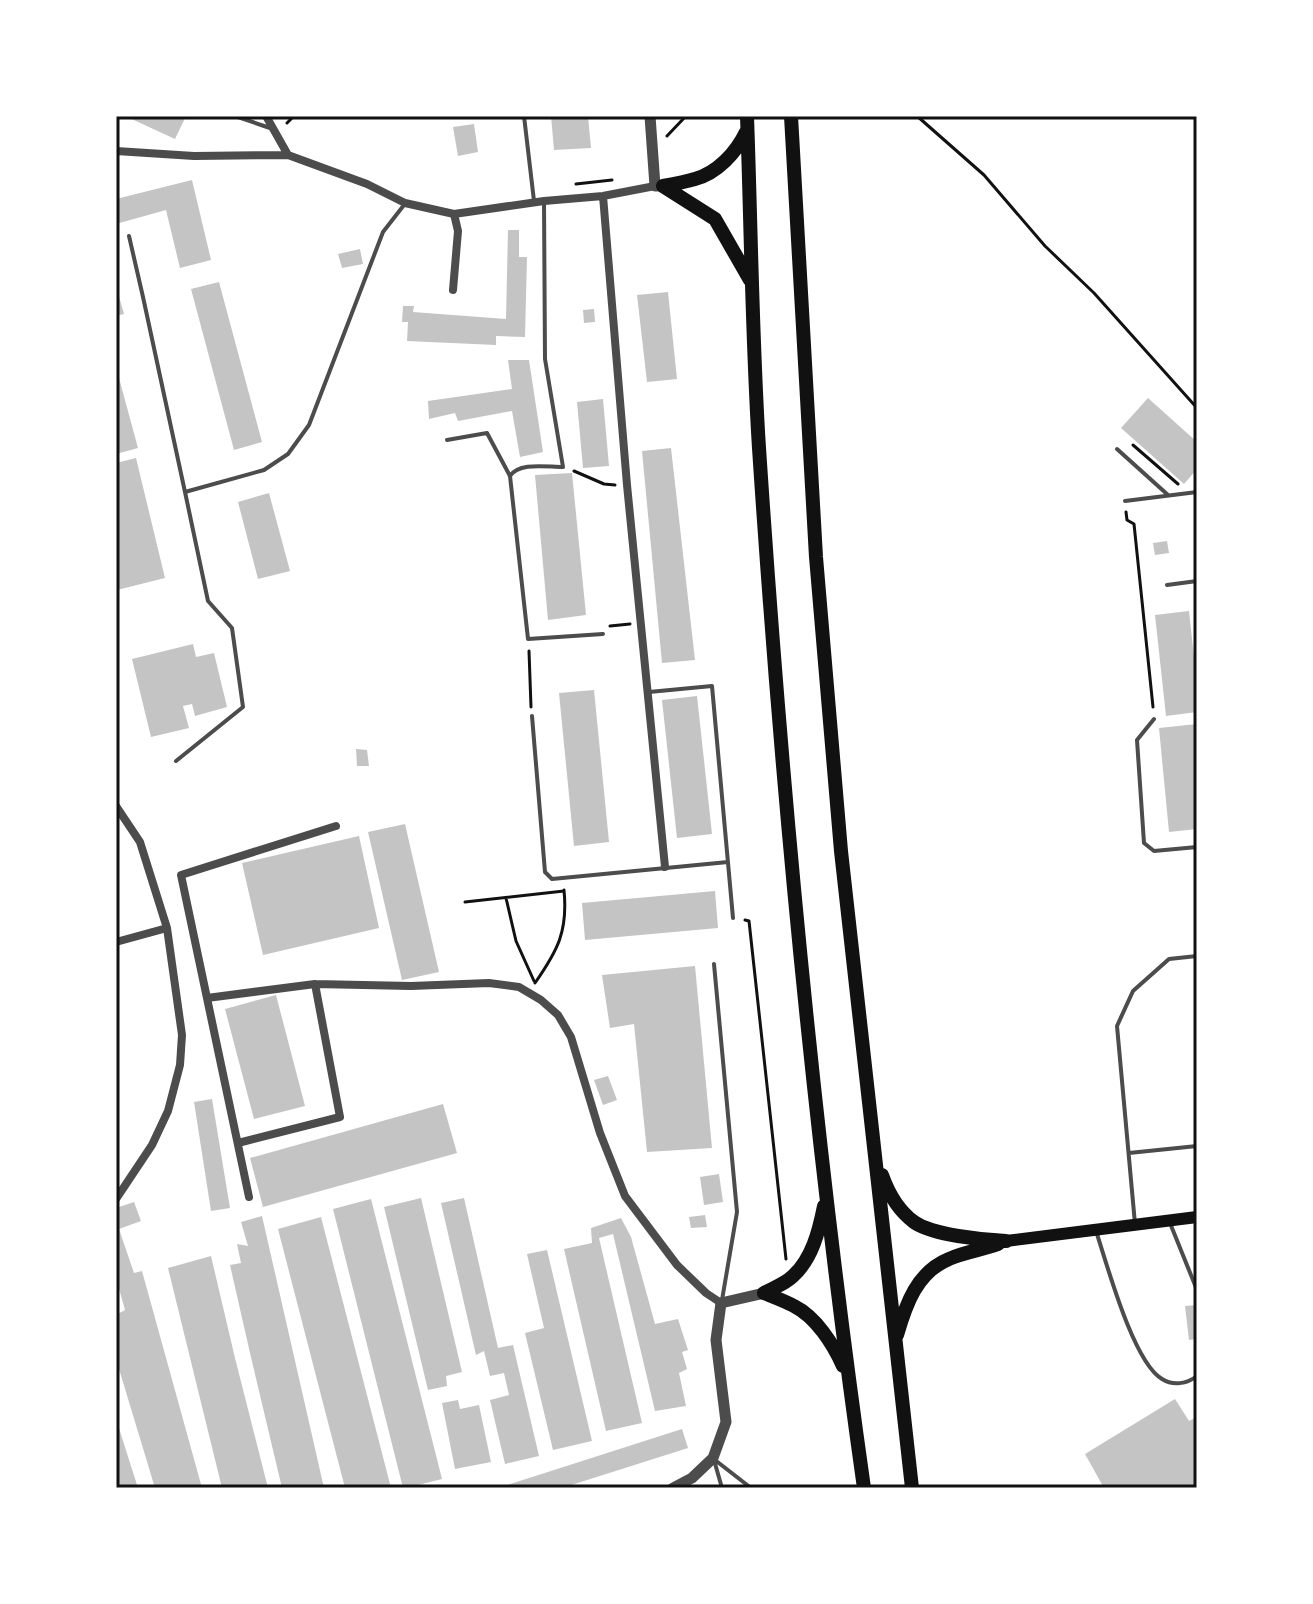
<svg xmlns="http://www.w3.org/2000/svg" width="1313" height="1604" viewBox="0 0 1313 1604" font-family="Commissioner,sans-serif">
	<rect width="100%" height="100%" fill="#fff"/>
	<path fill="#c4c4c4" d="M125 116H186L175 139Z
		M551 116H588L591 148 554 150Z
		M474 124 478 152 458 156 453 127Z
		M192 180 211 260 180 268 166 210 116 224V199Z
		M508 230H519V257H527L525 337 496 336V345L407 341 408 322H402L403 306H414L413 312 506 319Z
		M360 249 363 264 342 268 338 254Z
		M219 282 262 442 234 450 191 289Z
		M116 286 124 314 116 316Z
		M668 292 677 379 647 382 637 295Z
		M594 309 595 322 584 323 583 310Z
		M508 360H529L543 452 520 457 512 411 458 421 455 413 429 419 428 401 512 389Z
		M116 367 138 448 116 454Z
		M1148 398 1197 442V469L1184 484 1121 428Z
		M603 399 609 466 583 468 577 402Z
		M671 448 695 660 662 663 642 451Z
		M136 458 165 578 117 590 116 463Z
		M572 473 586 615 548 620 535 475Z
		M269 493 290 571 258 579 238 502Z
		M1167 541 1169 553 1155 555 1153 543Z
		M1189 611 1197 685V712L1166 716 1155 615Z
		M193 644 196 657 214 653 227 707 195 716 192 704 183 706 189 728 151 737 132 659Z
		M594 690 609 842 574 846 559 693Z
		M697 696 712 834 677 838 662 700Z
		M1197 724V829L1169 832 1159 728Z
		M356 749 367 750 369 766H357Z
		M405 824 439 972 402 980 368 832Z
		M359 836 379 928 263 955 242 863Z
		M715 891 718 928 585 940 582 903Z
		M695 966 712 1148 647 1152 634 1024 610 1028 602 975Z
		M276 995 305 1106 254 1119 225 1009Z
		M608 1076 617 1100 603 1105 594 1080Z
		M212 1099 230 1208 211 1211 194 1102Z
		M443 1104 457 1153 263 1207 250 1158Z
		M719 1174 723 1202 704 1205 700 1177Z
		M421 1198 462 1372 446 1376 447 1386 428 1390 384 1207Z
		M464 1198 498 1348 513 1345 539 1456 505 1464 490 1400 509 1395 504 1373 490 1376 484 1351 476 1355 441 1203Z
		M371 1199 442 1479 406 1488H403L333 1209Z
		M134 1202 141 1221 119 1229 134 1273 142 1271 202 1488H155L116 1359V1315L125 1310 116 1278V1208Z
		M705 1215 707 1227 691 1228 689 1217Z
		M262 1216 324 1488H282L250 1353 230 1265 241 1263 237 1244 248 1246 241 1222Z
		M321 1217 391 1488H345L278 1229Z
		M621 1218 631 1237 655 1324 678 1319 688 1350 682 1352 687 1369 679 1373 686 1406 655 1411 613 1234 599 1238 642 1423 606 1431 564 1249 592 1243 591 1228Z
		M547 1250 592 1441 553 1450 525 1333 544 1328 527 1254Z
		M211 1256 235 1358 268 1488H222L168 1268Z
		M1197 1305V1339L1189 1340 1185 1306Z
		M1175 1399 1189 1421 1197 1417V1488H1104L1085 1454Z
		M458 1400 460 1409 479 1405 491 1462 455 1469 442 1403Z
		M116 1422H117L138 1488H116Z
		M682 1429 688 1448 562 1488H498Z"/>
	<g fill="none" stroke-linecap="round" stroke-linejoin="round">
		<path stroke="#111" stroke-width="3" d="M917 116 984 175 1045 246 1094 293 1197 408
			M287 123 294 116
			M667 136 686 116
			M576 184 612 180
			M1133 445 1178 484
			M574 471 604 484 615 485
			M1126 512 1127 520 1134 524 1153 707
			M610 626 630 624
			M529 651 531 707
			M506 898 516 941 534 981
			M465 902 564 891
			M745 920 749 921 786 1259
			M535 983C558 950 568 931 564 890"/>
		<path stroke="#4c4c4c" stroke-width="4" d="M235 116 270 128
			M524 116 534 201
			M544 201 545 359 563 467C546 467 519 462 510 476L528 639 603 634
			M129 236 143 297 185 492
			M447 440 487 433 510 476
			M1117 449 1168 495
			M1125 501 1197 492
			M1167 585 1197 581
			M649 692 712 686 733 918
			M532 716 545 872 552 879 728 862
			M1154 719 1137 740 1144 843 1154 851 1197 847
			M176 761 243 707 232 628 208 601 185 492 264 470 288 454 309 425 383 232 404 205
			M714 964 737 1212 722 1300
			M1129 1153 1197 1146
			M1170 1223 1197 1290
			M1135 1224 1117 1026 1133 991 1169 959 1197 956
			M1096 1231C1107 1264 1133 1362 1162 1379 1173 1386 1187 1384 1197 1376
			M714 1460 722 1488
			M715 1460 751 1488"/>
		<path stroke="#4c4c4c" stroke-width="8" d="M266 116 288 155
			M116 151 194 156 288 155 367 184 405 203 454 214 544 201 603 196 655 186
			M603 196 627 485 665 867
			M453 290 458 231 454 214
			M116 806 140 842 167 928 182 1035 180 1065 168 1111 152 1145 116 1199
			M116 942 167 928
			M315 984 411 986 489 983 519 987 541 1000 558 1015 571 1037 600 1133 625 1196 677 1265 706 1293 721 1303
			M207 998 315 984 340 1117 238 1143
			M249 1197 181 875 336 826"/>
		<path stroke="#4c4c4c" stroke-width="11" d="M650 116 655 186H663
			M673 1488 692 1478 713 1458 726 1422 716 1340 721 1303 764 1293"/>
		<path stroke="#111" stroke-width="12" d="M1006 1241 1197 1217"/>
		<path stroke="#111" stroke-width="14" d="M747 116C751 227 752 338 759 448 782 796 815 1143 864 1488
			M791 116 816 557 841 851 912 1488
			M663 186 715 219 750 280
			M663 186C674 184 685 182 695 179 717 173 736 153 746 132
			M882 1175C888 1192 899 1211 914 1222 932 1235 983 1240 1006 1241
			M764 1293C774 1297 785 1301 794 1306 816 1317 833 1344 843 1366
			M764 1293C773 1288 785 1284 793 1276 812 1259 819 1231 824 1206
			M897 1335C906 1304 917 1272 949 1259 964 1252 982 1250 998 1244"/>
	</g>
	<rect width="1313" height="1604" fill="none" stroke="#ffffff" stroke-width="236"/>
	<rect x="118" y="118" width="1077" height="1368" fill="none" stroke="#111" stroke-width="3"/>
</svg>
